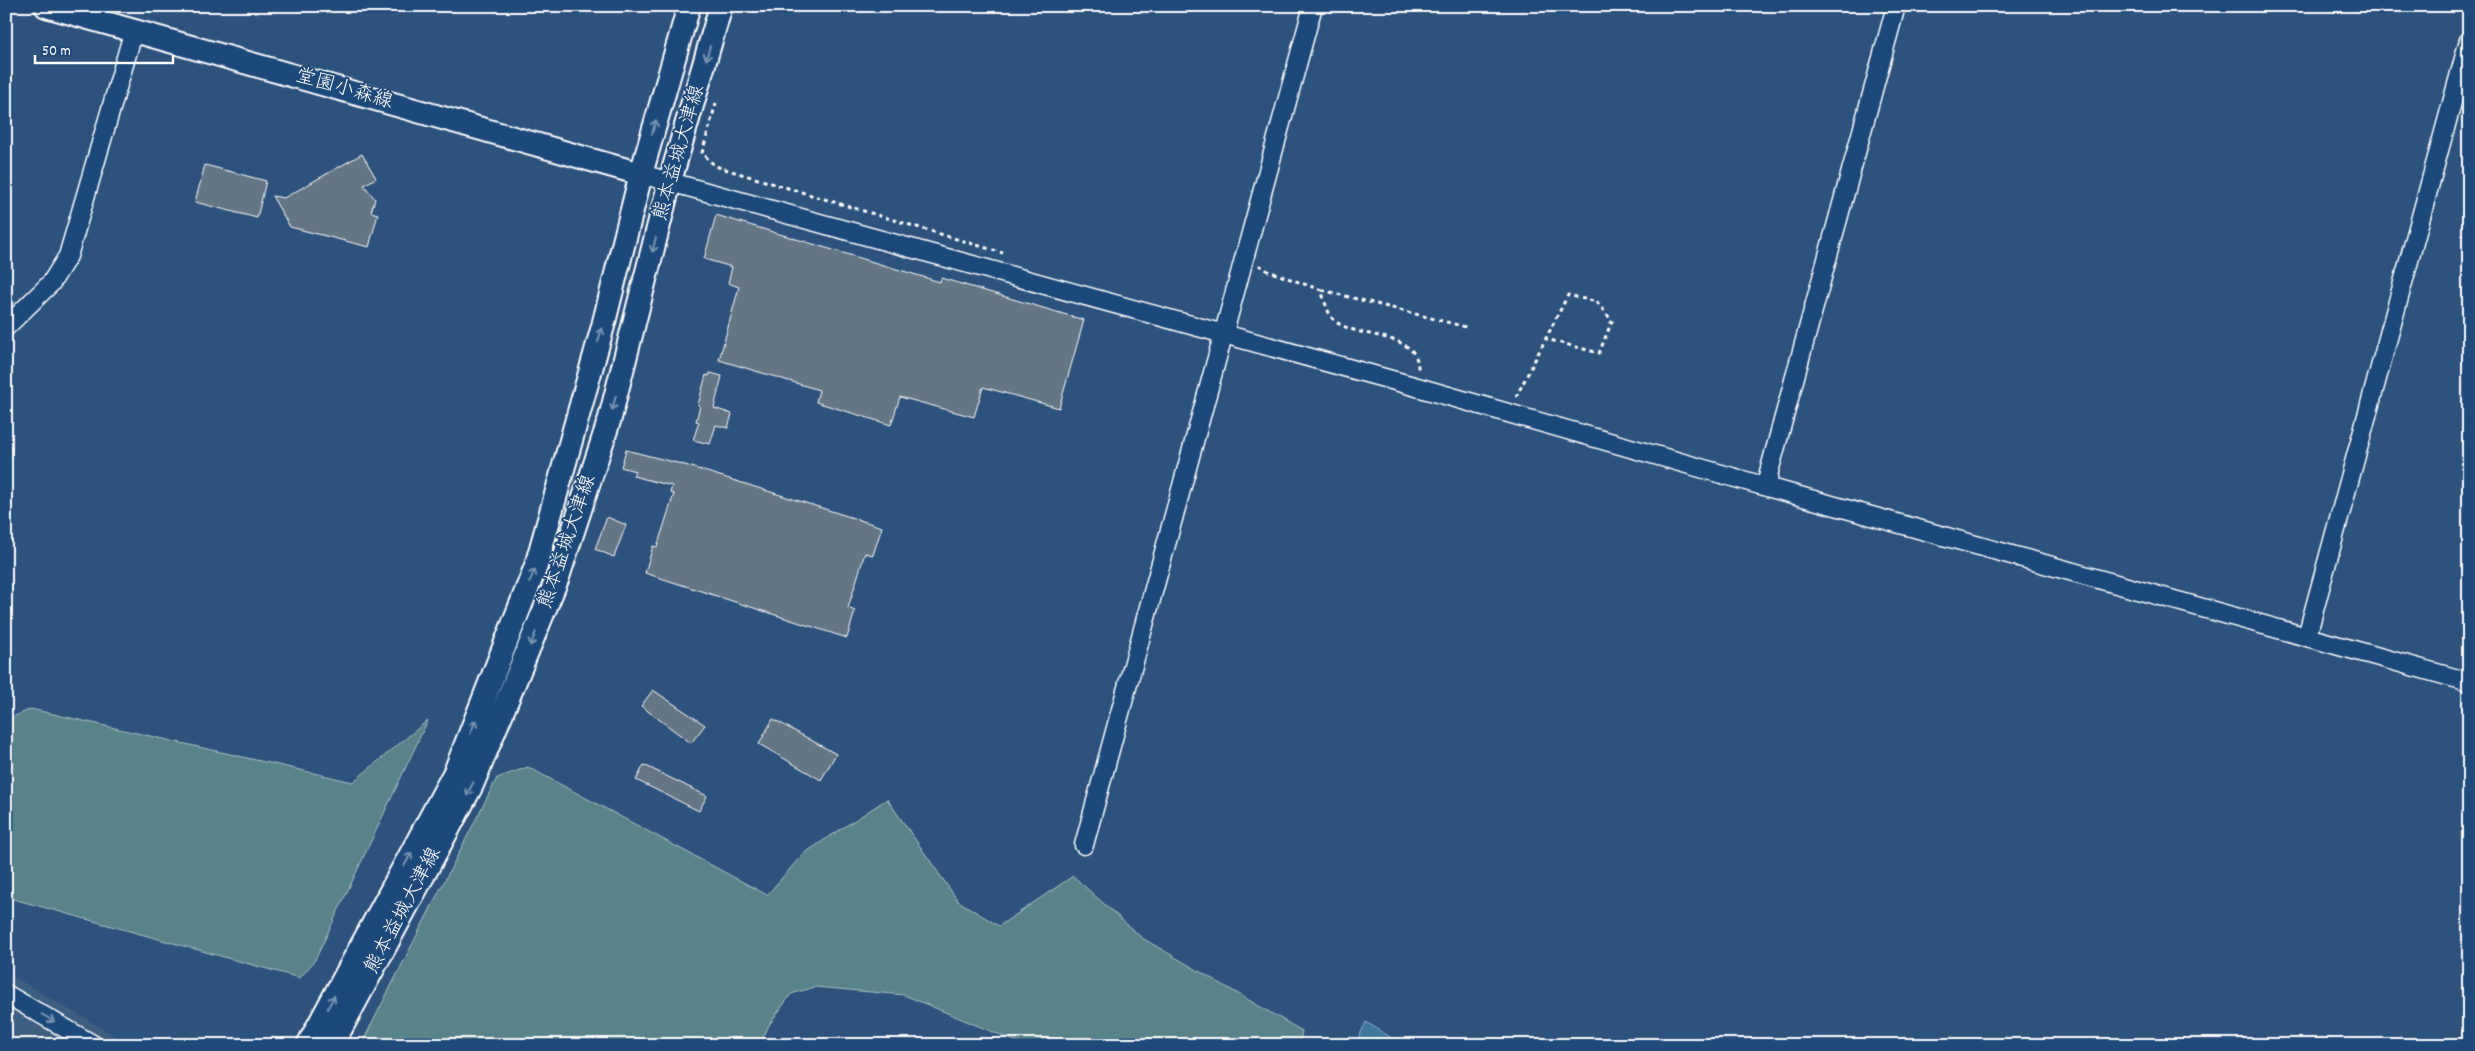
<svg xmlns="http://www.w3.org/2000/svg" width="2475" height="1051" viewBox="0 0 2475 1051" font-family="Dekko,'Klee One',sans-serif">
	<rect width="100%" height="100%" fill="#2d537c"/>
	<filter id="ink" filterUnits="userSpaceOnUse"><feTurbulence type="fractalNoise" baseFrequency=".02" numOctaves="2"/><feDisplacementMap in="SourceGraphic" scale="10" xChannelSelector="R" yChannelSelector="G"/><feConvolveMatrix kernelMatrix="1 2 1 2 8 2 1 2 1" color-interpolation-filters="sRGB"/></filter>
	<g filter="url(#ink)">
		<path fill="#3e5e7f" d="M6 975 14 977 118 1038 139 1045H6Z"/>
		<path fill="#58838a" stroke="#acc1c4" d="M31 709 353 782 428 720 315 960 300 978 6 897V720Z
			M528 767 767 895 803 854 887 799 958 901 999 926 1073 876 1142 938 1302 1031 1299 1045H1024L904 995 815 987 791 994 769 1025 760 1045H361L497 778Z"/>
		<path fill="#40779c" stroke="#8cadc4" d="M1366 1022 1403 1045H1355Z"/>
		<path fill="#647685" stroke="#fff" d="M362 154 376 178 364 185 375 199 371 212 378 214 369 247 290 227 272 196 284 198Z
			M205 165 266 181 257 218 195 202Z
			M716 215 940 282 941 278 1084 320 1059 408 983 387 974 417 900 397 891 425 816 402 819 390 719 360 739 287 728 283 732 267 704 259Z
			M710 373 722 376 714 408 732 414 728 428 716 425 710 444 693 440 699 422 696 421 700 406 698 405 706 375 709 376Z
			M626 450 685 465 882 527 873 555 865 553 848 608 855 611 847 638 645 573 653 546 657 547 674 494 670 493 672 486 633 476 635 471 621 467Z
			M607 517 626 525 614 557 595 549Z
			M653 690 705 725 691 743 641 706Z
			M773 719 836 754 821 780 759 744Z
			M644 765 707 796 699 811 636 780Z"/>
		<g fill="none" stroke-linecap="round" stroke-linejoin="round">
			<g stroke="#fff" stroke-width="21">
				<path id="minor" d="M641 174 1417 387 1767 487 2469 682
					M6 327 51 283 68 256 134 30
					M1767 487 1769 472 1896 6
					M2307 636 2469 40
					M1084 845 1313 6
					M6 994 94 1045"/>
			</g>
			<g stroke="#fff" stroke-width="26">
				<path id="major" d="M46 6 641 174
					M308 1045 455 772 536 566 603 326 641 174 689 6
					M332 1045 472 785 558 577 610 418 670 181 721 6"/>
			</g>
			<path stroke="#fff" stroke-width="3" stroke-dasharray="4 4" stroke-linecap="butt" d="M716 103 702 153 715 166 1003 253
				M1259 265 1268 271 1321 290C1324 298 1327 312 1333 319 1354 341 1419 329 1418 369
				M1322 290 1466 327
				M1516 397 1568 295 1597 302 1612 321 1599 353 1546 339"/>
			<use href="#minor" stroke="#1f4a7a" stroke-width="18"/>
			<use href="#major" stroke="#1f4a7a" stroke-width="22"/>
		</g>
		<defs><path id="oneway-shaft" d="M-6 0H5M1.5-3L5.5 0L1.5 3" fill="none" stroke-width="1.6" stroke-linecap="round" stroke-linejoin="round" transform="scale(1.25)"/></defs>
		<g stroke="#7992af">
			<use href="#oneway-shaft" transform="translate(708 53) rotate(105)"/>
			<use href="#oneway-shaft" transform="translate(654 127) rotate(-74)"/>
			<use href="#oneway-shaft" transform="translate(654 245) rotate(104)"/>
			<use href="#oneway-shaft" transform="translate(600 335) rotate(-74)"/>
			<use href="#oneway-shaft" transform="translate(614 403) rotate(104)"/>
			<use href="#oneway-shaft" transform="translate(532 576) rotate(-68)"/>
			<use href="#oneway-shaft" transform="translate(533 639) rotate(112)"/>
			<use href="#oneway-shaft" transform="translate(473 727) rotate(-68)"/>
			<use href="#oneway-shaft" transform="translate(470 789) rotate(117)"/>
			<use href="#oneway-shaft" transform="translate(408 859) rotate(-62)"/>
			<use href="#oneway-shaft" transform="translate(331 1002) rotate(-62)"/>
			<use href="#oneway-shaft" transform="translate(48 1018) rotate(31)"/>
		</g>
	</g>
	<g text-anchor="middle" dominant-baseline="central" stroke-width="4" stroke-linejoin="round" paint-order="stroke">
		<g font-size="20" fill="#fff" stroke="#1f4a7a">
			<text transform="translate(344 90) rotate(16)">堂園小森線</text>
			<text transform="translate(680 153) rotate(-74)">熊本益城大津線</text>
			<text transform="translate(568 542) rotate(-71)">熊本益城大津線</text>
			<text transform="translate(404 911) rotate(-62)">熊本益城大津線</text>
		</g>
	</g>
	<rect width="2475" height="1051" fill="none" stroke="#1f4a7a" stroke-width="25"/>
	<rect x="12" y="12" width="2450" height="1026" fill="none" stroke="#fff" stroke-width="2" filter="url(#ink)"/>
	<path d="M35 55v8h138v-8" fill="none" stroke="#ffffff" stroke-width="2.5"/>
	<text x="42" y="55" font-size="15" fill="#ffffff" stroke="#1f4a7a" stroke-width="4" paint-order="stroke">50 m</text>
</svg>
